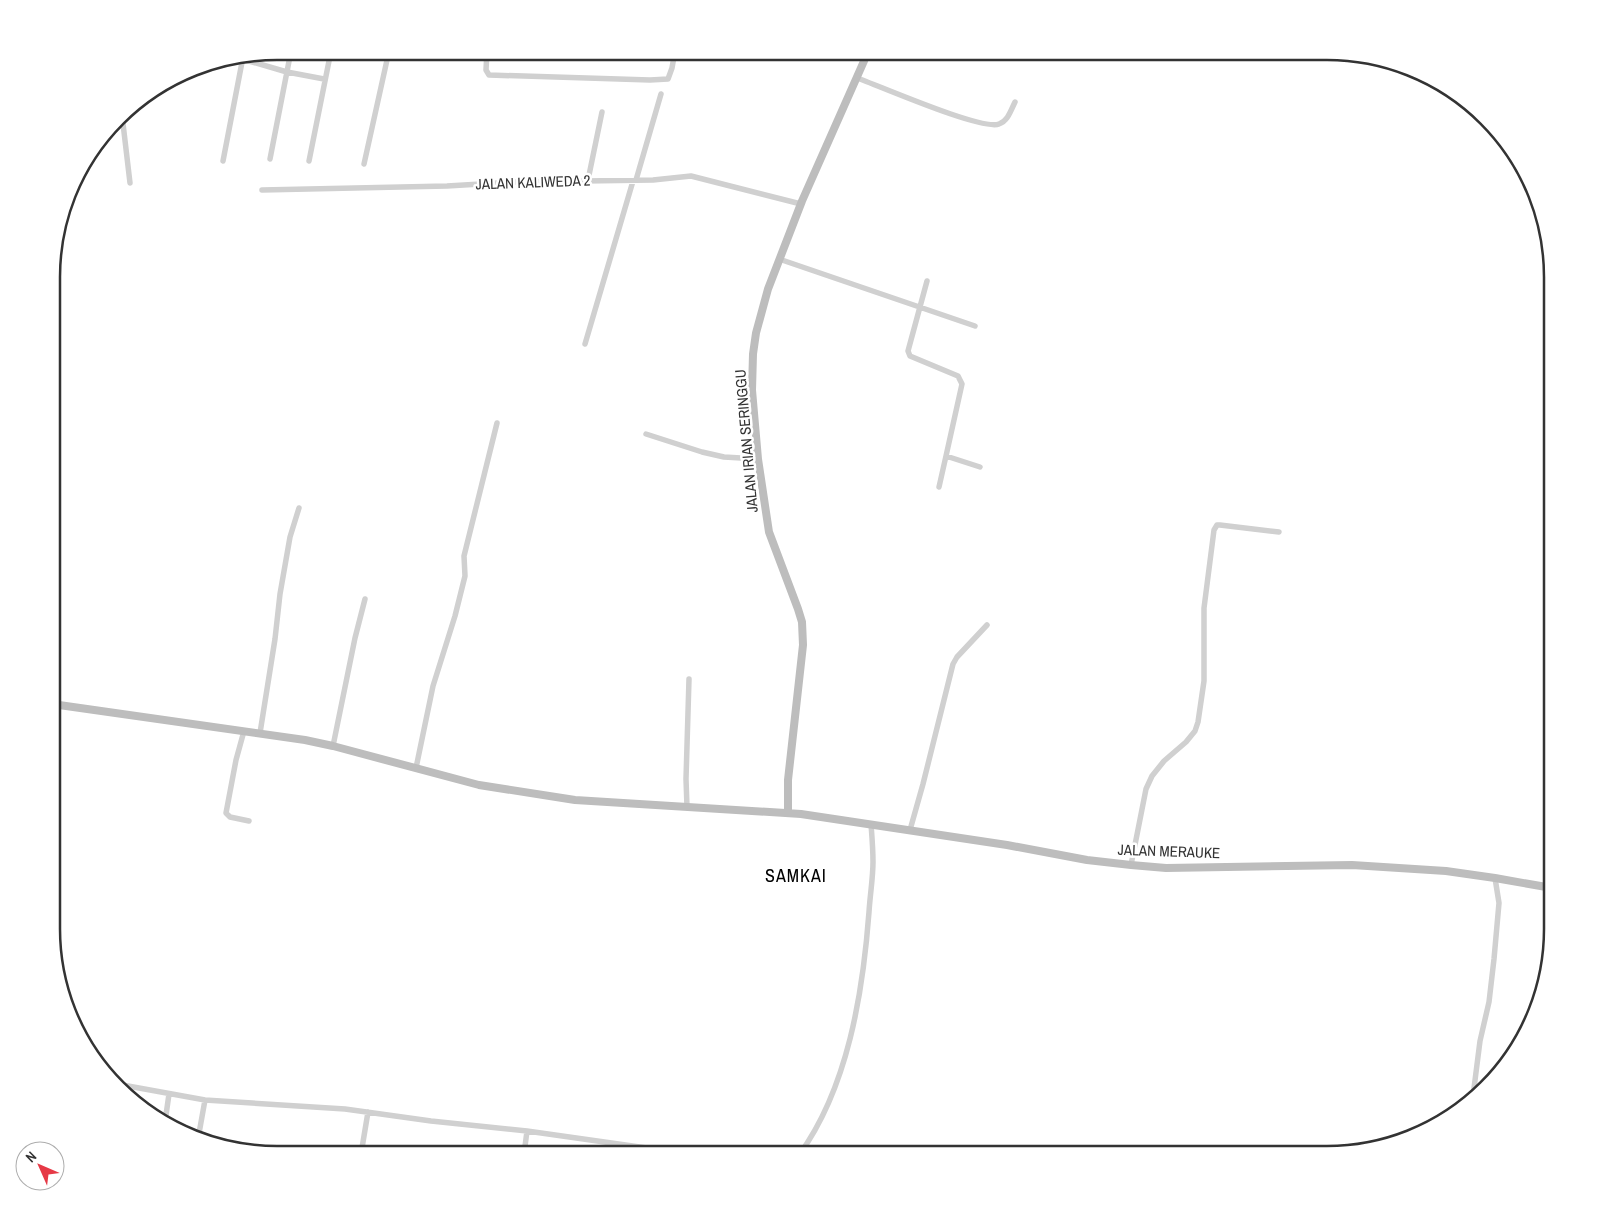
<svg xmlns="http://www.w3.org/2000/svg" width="1604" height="1206" viewBox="0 0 1604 1206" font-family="'Archivo Narrow',sans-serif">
	<rect width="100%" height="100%" fill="#fff"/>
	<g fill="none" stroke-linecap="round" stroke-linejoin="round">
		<path stroke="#d0d0d0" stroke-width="5.5" d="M487 51 486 70 489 75 650 80 668 79 672 68 675 51
			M242 59 287 72 324 79
			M857 78C880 86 982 131 999 124 1008 121 1011 110 1015 102
			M122 115 130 183
			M270 159 291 51
			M223 161 243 57
			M309 161 331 51
			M364 164 389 51
			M588 180 602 112
			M636 180 661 94
			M262 190 447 186 515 182 653 180 691 176 801 204
			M779 259 975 326
			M927 281 908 351 910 356 958 376 962 384 946 456 980 467
			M585 344 633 181
			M646 434 702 452 724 457 758 459
			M939 487 946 456
			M244 731 236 760 226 813 230 817 249 821
			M260 733 275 639 280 594 290 537 299 508
			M333 746 355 638 365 599
			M416 768 433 686 455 616 465 576 464 556 497 423
			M687 807 686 779 689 679
			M910 830 923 784 953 664 957 657 987 625
			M1131 865 1146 789 1152 776 1164 761 1186 742 1195 731 1198 722 1204 681V608L1214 530 1217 525H1220L1279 532
			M117 1084 205 1100 345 1109 431 1121 527 1131 689 1154
			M1473 1096 1480 1041 1489 1002 1494 959 1499 903 1495 878
			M165 1122 169 1094
			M198 1139 205 1100
			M361 1154 368 1112
			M524 1154 527 1131
			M799 1155C848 1088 863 992 869 912 870 895 873 878 873 862 873 849 872 837 871 824"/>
		<path stroke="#bdbdbd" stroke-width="8" d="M52 704 305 740 333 746 479 785 575 800 801 814 1007 845 1087 860 1131 865 1166 868 1352 865 1446 871 1495 878 1552 888
			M788 813V780L803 645 802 622 798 609 769 532 758 459 752 390 753 354 756 333 768 289 802 201 868 52"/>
	</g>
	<g text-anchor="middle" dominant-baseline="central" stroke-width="5" stroke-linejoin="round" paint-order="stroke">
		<g font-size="15" fill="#333" stroke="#fff">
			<text transform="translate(533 182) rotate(-2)">JALAN KALIWEDA 2</text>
			<text transform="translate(746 441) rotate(-95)">JALAN IRIAN SERINGGU</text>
			<text transform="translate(1169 851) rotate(2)">JALAN MERAUKE</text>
		</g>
		<g font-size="18" letter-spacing="1" fill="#000" stroke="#fff">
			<text x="796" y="875">SAMKAI</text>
		</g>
	</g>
	<path d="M0 0H1604V1206H0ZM277 60H1327A217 217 0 0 1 1544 277V929A217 217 0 0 1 1327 1146H277A217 217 0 0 1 60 929V277A217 217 0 0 1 277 60Z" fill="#fff" fill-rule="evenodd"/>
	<path fill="none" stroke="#333" stroke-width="2.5" d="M277 60H1327A217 217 0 0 1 1544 277V929A217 217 0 0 1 1327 1146H277A217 217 0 0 1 60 929V277A217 217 0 0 1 277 60Z"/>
	<g transform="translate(40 1166) rotate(315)"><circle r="24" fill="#ffffff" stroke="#adadad"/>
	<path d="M0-4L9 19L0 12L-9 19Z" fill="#e63946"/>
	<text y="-8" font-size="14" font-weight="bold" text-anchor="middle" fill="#333333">N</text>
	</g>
</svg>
